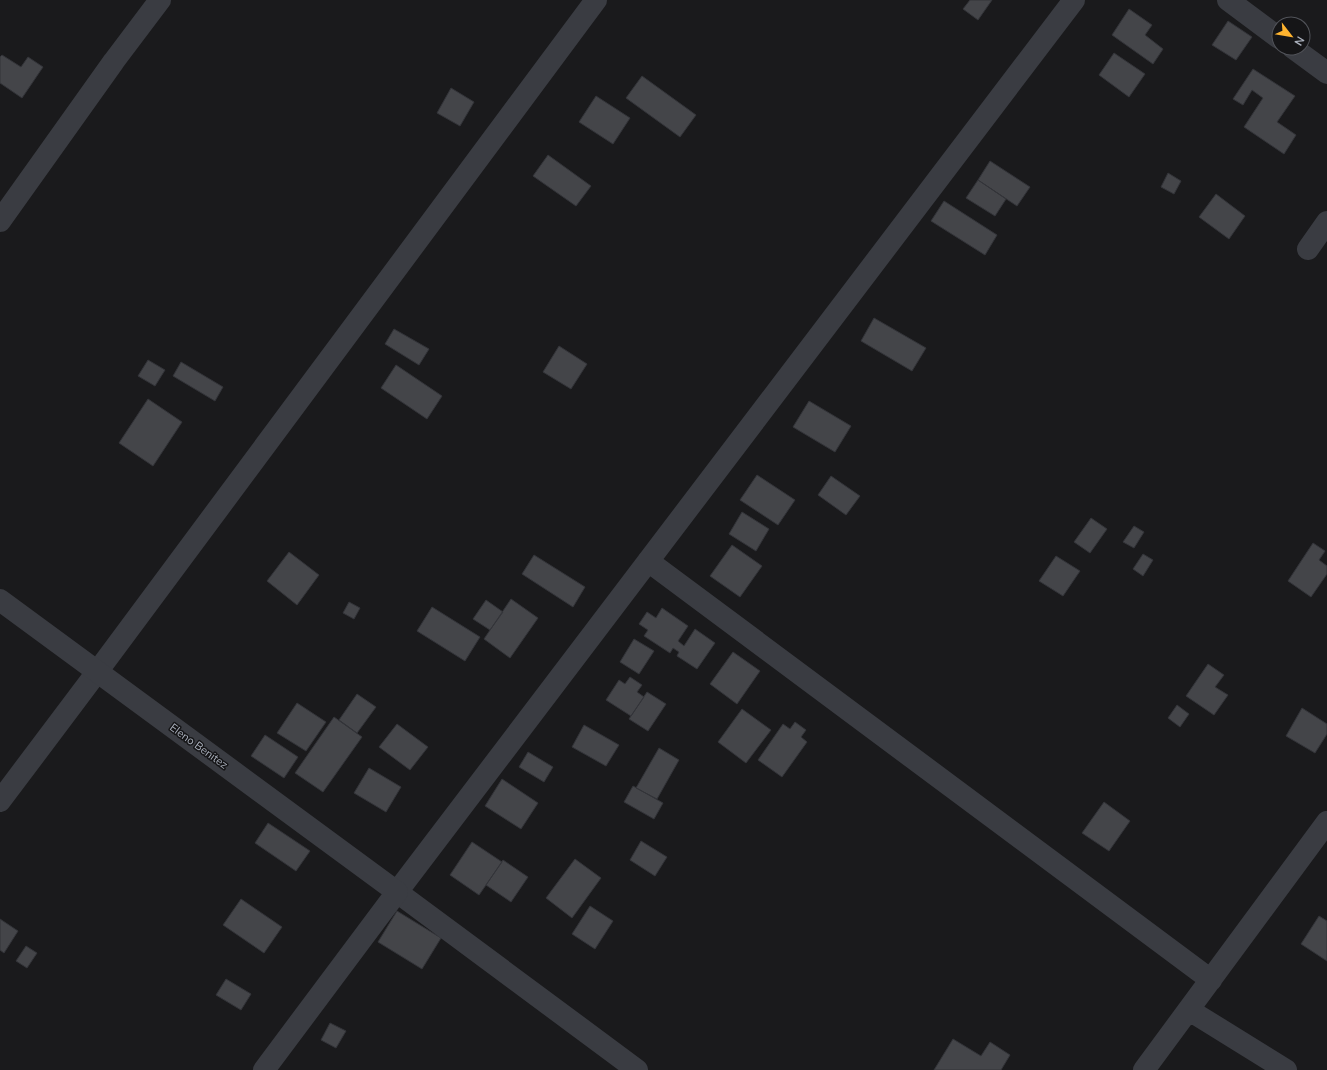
<svg xmlns="http://www.w3.org/2000/svg" width="1327" height="1070" viewBox="0 0 1327 1070" font-family="Mulish,sans-serif">
	<rect width="100%" height="100%" fill="#1a1a1c"/>
	<path fill="#444549" stroke="#333439" d="M970 0H992L978 20 963 9Z
		M1129 9 1152 25 1145 35 1163 49 1153 64 1112 35Z
		M1228 21 1252 37 1236 60 1212 45Z
		M1114 53 1145 74 1129 97 1099 75Z
		M2 55 21 67 28 57 43 67 22 98 0 83V57Z
		M1253 69 1295 96 1277 122 1296 135 1284 154 1244 127 1263 98 1252 90 1243 105 1233 99Z
		M642 76 696 115 680 137 626 98Z
		M451 88 474 102 460 126 437 113Z
		M596 96 630 118 613 144 579 122Z
		M548 155 591 186 576 206 533 176Z
		M990 161 1030 187 1017 206 978 180Z
		M1168 173 1181 181 1174 194 1161 187Z
		M978 180 1006 199 995 216 966 198Z
		M1216 194 1245 216 1229 239 1199 217Z
		M944 201 997 235 985 255 931 221Z
		M874 318 926 348 912 371 861 341Z
		M394 329 429 349 419 365 385 344Z
		M559 346 587 364 571 389 543 372Z
		M148 360 165 370 155 386 138 376Z
		M181 362 223 387 215 401 173 376Z
		M396 365 442 396 427 419 381 388Z
		M148 399 182 422 153 466 119 443Z
		M809 401 851 426 835 452 793 427Z
		M757 475 795 500 778 525 740 500Z
		M831 476 860 496 846 515 818 495Z
		M742 512 769 529 756 551 729 534Z
		M1091 518 1107 529 1090 553 1074 542Z
		M1134 526 1144 532 1134 548 1123 542Z
		M1313 543 1325 551 1319 560 1327 566V574L1311 597 1288 581Z
		M732 545 762 566 740 597 710 576Z
		M289 552 319 575 297 605 267 581Z
		M1143 554 1153 560 1143 576 1133 569Z
		M534 555 585 587 573 607 522 574Z
		M1056 556 1080 571 1063 596 1039 581Z
		M511 599 538 618 510 658 484 639Z
		M486 600 503 612 490 630 473 619Z
		M349 602 360 608 354 619 343 613Z
		M432 607 480 637 465 661 417 631Z
		M662 608 688 626 678 641 684 646 695 629 715 643 697 669 677 656 679 652 673 648 670 653 644 636 648 630 639 624 647 612 656 618Z
		M634 639 654 651 639 674 620 662Z
		M733 652 760 671 737 704 710 684Z
		M1208 664 1224 675 1215 687 1228 695 1214 715 1186 696Z
		M630 677 642 685 637 692 644 697 631 716 606 700 619 680 625 684Z
		M647 692 666 704 648 731 629 719Z
		M357 694 376 707 357 733 339 720Z
		M297 703 326 722 306 751 277 733Z
		M1177 705 1189 714 1180 727 1168 718Z
		M1302 708 1327 724V734L1315 753 1286 736Z
		M742 709 771 730 746 763 718 742Z
		M334 717 362 737 323 792 295 773Z
		M795 722 806 730 801 737 807 742 782 777 758 760 783 724 790 729Z
		M397 724 428 747 410 770 379 747Z
		M584 725 619 745 606 766 572 747Z
		M265 735 298 757 284 778 251 756Z
		M659 748 679 760 657 799 636 788Z
		M528 752 553 767 544 782 519 767Z
		M369 768 401 787 386 812 354 793Z
		M502 779 538 803 521 829 485 806Z
		M633 786 663 803 654 819 624 802Z
		M1104 802 1130 821 1109 851 1082 833Z
		M268 823 310 851 296 871 255 843Z
		M641 841 667 857 655 876 630 860Z
		M472 842 502 862 479 895 450 875Z
		M575 859 601 878 572 918 546 898Z
		M503 860 528 877 511 902 486 885Z
		M241 899 282 927 264 953 223 925Z
		M590 906 613 921 595 949 572 934Z
		M397 911 441 938 422 969 378 942Z
		M1319 916 1327 921V961L1301 944Z
		M0 919 18 931 4 953 0 950Z
		M26 946 37 953 27 968 16 961Z
		M226 979 251 994 241 1010 216 995Z
		M330 1023 346 1031 336 1048 321 1040Z
		M953 1039 981 1056 990 1042 1010 1055 1001 1070H934Z"/>
	<g fill="none" stroke-linecap="round" stroke-linejoin="round">
		<path stroke="#3a3c42" stroke-width="22" d="M1228 0 1279 38
			M1293 48 1327 73
			M0 221 114 61 160 0
			M1308 249 1327 222
			M648 561 1211 980
			M0 801 97 672 596 0
			M1189 1010 1286 1070
			M637 1070 397 892 1074 0
			M1144 1070 1327 822"/>
		<path stroke="#3a3c42" stroke-width="22" d="M0 600 397 892 264 1070"/>
	</g>
	<g text-anchor="middle" dominant-baseline="central" stroke-width="3" stroke-linejoin="round" paint-order="stroke">
		<g font-size="11" fill="#abb1bd" stroke="#151517">
			<text transform="translate(199 746) rotate(36)">Eleno Benitez</text>
		</g>
	</g>
	<g transform="translate(1291 36) rotate(121)"><circle r="19" fill="#151517" stroke="#515359"/>
	<path d="M0-3L7 15L0 10L-7 15Z" fill="#ffb42f"/>
	<text y="-6" font-size="11" font-weight="bold" text-anchor="middle" fill="#abb1bd">N</text>
	</g>
</svg>
